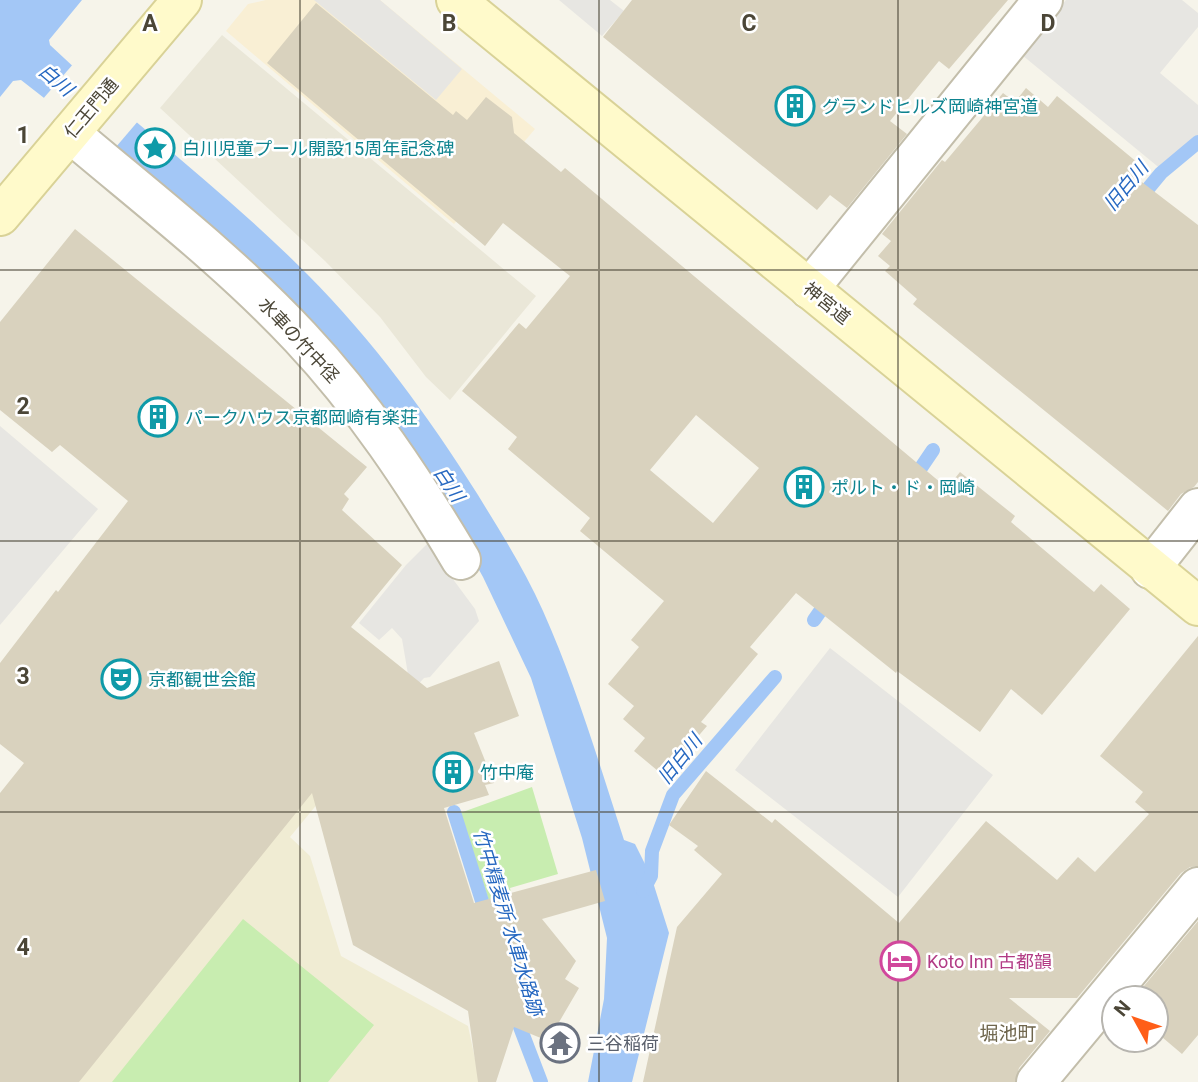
<svg xmlns="http://www.w3.org/2000/svg" width="1198" height="1082" viewBox="0 0 1198 1082" font-family="Roboto,'Noto Sans JP',sans-serif">
	<rect width="100%" height="100%" fill="#f6f4ea"/>
	<path fill="#eae7d8" d="M222 35 536 296 450 400 426 377 380 317 325 261 160 108Z"/>
	<path fill="#f9efd4" d="M266 0H380L535 129 454 224 226 31 248 4Z"/>
	<path fill="#f0ecd3" d="M233 710 328 791 290 837 310 856 341 956 468 1026 480 1082H0V1024Z"/>
	<path fill="#c8edb0" d="M532 787 558 874 510 888 513 902 491 907 460 813Z
		M243 919 374 1025 328 1082H112Z"/>
	<path fill="#e7e6e2" d="M314 0H380L462 69 436 100Z
		M559 0H610L624 11 602 36Z
		M1066 0H1182L1198 13V27L1160 73 1198 105V136L1162 170 1022 55Z
		M0 426 98 509 0 625Z
		M427 544 475 609 479 621 430 677 424 678 411 692 402 639 392 628 379 640 359 623 406 565Z
		M830 648 993 775 898 897 735 770Z"/>
	<path fill="#a3c7f6" d="M0 0H82L49 40 50 45C133 124 226 192 307 274 373 340 429 417 478 495 501 533 525 570 543 611 576 685 599 763 624 840L635 844 651 876 669 933 632 1082H588L604 999 607 938 582 838 531 678 483 577 435 491 125 161 21 80 13 81 0 97Z"/>
	<path fill="#f6f4ea" d="M74 63 139 120 110 154 42 100Z"/>
	<g fill="none" stroke-linecap="round" stroke-linejoin="round">
		<path stroke="#a3c7f6" stroke-width="14" d="M1137 202 1161 173 1198 142
			M912 481 933 450
			M814 620 830 597
			M454 812 487 917
			M643 891 651 876 652 851 673 795 775 677
			M515 1014 541 1082"/>
	</g>
	<path fill="#d9d2be" fill-rule="evenodd" d="M632 0H1008L949 69 939 61 890 121 907 134 847 208 830 195 817 210 603 37Z
		M316 3 453 115 456 111 467 120 486 97 512 117 514 133 561 172 565 168 947 488 960 472 1015 516 1011 522 1094 592 1101 584 1130 609 1042 715 1011 689 980 732 897 671 896 673 796 593 750 647 758 654 701 722 707 726 664 776 634 751 645 738 623 719 634 706 608 684 639 647 631 640 664 601 580 531 590 518 508 449 517 437 462 391 519 323 526 329 570 276 503 223 485 246 267 63ZM696 415 759 468 713 523 650 470Z
		M1026 88 1048 107 1057 96 1138 163 1130 173 1198 225V482L1194 487 1181 494 1168 511 913 304 917 299 885 271 890 266 878 256 891 241 882 234 942 160 945 162 1003 93 1015 102Z
		M75 229 367 467 344 494 349 499 342 510 402 565 351 627 427 688 499 661 519 716 474 733 494 783 485 785 489 795 444 808 474 903 596 870 605 901 542 919 576 961 565 979 579 988 548 1041 514 1027 496 1082H478L468 1011 353 945 312 793 79 1082H0V793L24 763 0 744V663L56 590 58 592 128 501 60 445 52 452 0 410V322Z
		M1198 636V866L1190 867 1181 873 1077 998H1009L1050 1031 1019 1068 1015 1082H643L677 927 722 874 694 850 698 846 669 825 706 771 772 823 775 819 899 923 986 821 1057 880 1078 857 1095 872 1149 814 1135 802 1143 792 1100 756Z
		M1198 921V1035L1182 1054 1156 1032V998H1134Z"/>
	<g fill="none" stroke-linecap="round" stroke-linejoin="round">
		<g stroke="#c3beab" stroke-width="42">
			<path id="street" d="M70 133C148 199 230 262 300 337 363 404 414 481 461 560
				M809 289 1043 0
				M1150 569 1198 508
				M1036 1082 1198 887"/>
		</g>
		<g stroke="#d9d297" stroke-width="42">
			<path id="secondary" d="M456 0 1198 606
				M0 216 182 0"/>
		</g>
		<use href="#street" stroke="#fff" stroke-width="38"/>
		<use href="#secondary" stroke="#fffacb" stroke-width="38"/>
	</g>
	<path fill="none" stroke="#4b4637" stroke-width="2" stroke-opacity="0.55" d="M300 0V1082M599 0V1082M898 0V1082M0 270H1198M0 541H1198M0 812H1198"/>
	<defs>
		<g id="building-ring" transform="scale(2.0125)"><circle r="9.5" fill="#fff" stroke="#0f9aa8" stroke-width="1.5"/><path d="M-4-6H4V6H1V3H-1V6H-4ZM-2.5-4.3h1.7v1.8h-1.7ZM.8-4.3h1.7v1.8H.8ZM-2.5-1h1.7V.8h-1.7ZM.8-1h1.7V.8H.8Z" fill="#0f9aa8"/></g>
		<g id="sight-ring" transform="scale(2.0125)"><circle r="9.5" fill="#fff" stroke="#0f9aa8" stroke-width="1.5"/><path d="M0-6L1.8-2.2L6-1.7L2.9 1.2L3.7 5.4L0 3.3L-3.7 5.4L-2.9 1.2L-6-1.7L-1.8-2.2Z" fill="#0f9aa8"/></g>
		<g id="theatre-ring" transform="scale(2.0125)"><circle r="9.5" fill="#fff" stroke="#0f9aa8" stroke-width="1.5"/><path d="M-5-5.5Q0-4 5-5.5V0Q5 5 0 6Q-5 5-5 0ZM-3.3-2.5H-1v1.5H-3.3ZM1-2.5H3.3v1.5H1ZM-2.8 1Q0 5.5 2.8 1Z" fill="#0f9aa8"/></g>
		<g id="hotel-ring" transform="scale(2.0125)"><circle r="9.5" fill="#fff" stroke="#d1479c" stroke-width="1.5"/><path d="M-6-4.5h1.5V1H6V5H4.5V3h-9V5H-6ZM-4 0a1.8 1.8 0 1 1 3.6 0ZM.5 0V-2.5h3Q6-2.5 6 0Z" fill="#d1479c"/></g>
		<g id="temple-ring" transform="scale(2.0125)"><circle r="9.5" fill="#fff" stroke="#6b7280" stroke-width="1.5"/><path d="M0-6L5-2H3V0L6.5 2.5H4V6H1.5V3h-3V6H-4V2.5H-6.5L-3 0V-2H-5Z" fill="#6b7280"/></g>
	</defs>
	<g fill-rule="evenodd">
		<use href="#building-ring" x="795" y="106"/>
		<use href="#sight-ring" x="155" y="148"/>
		<use href="#building-ring" x="158" y="417"/>
		<use href="#building-ring" x="804" y="487"/>
		<use href="#theatre-ring" x="121" y="679"/>
		<use href="#building-ring" x="453" y="772"/>
		<use href="#hotel-ring" x="900" y="961"/>
		<use href="#temple-ring" x="560" y="1043"/>
	</g>
	<g text-anchor="middle" dominant-baseline="central" stroke-width="5" stroke-linejoin="round" paint-order="stroke">
		<g font-size="18" fill="#0d838f" stroke="#fff" text-anchor="start">
			<text x="822" y="106">グランドヒルズ岡崎神宮道</text>
			<text x="182" y="148">白川児童プール開設15周年記念碑</text>
			<text x="185" y="417">パークハウス京都岡崎有楽荘</text>
			<text x="831" y="487">ポルト・ド・岡崎</text>
			<text x="148" y="679">京都観世会館</text>
			<text x="480" y="772">竹中庵</text>
		</g>
		<g font-size="18" fill="#4b4637" stroke="#fff">
			<text transform="translate(91 108) rotate(-50)">仁王門通</text>
			<text transform="translate(827 303) rotate(39)">神宮道</text>
			<text transform="translate(299 340) rotate(47)">水車の竹中径</text>
		</g>
		<g font-size="18" fill="#b23c85" stroke="#fff" text-anchor="start">
			<text x="927" y="961">Koto Inn 古都韻</text>
		</g>
		<g font-size="18" fill="#5b616d" stroke="#fff" text-anchor="start">
			<text x="587" y="1043">三谷稲荷</text>
		</g>
		<g font-size="19" font-style="italic" fill="#2668c1" stroke="#fff">
			<text transform="translate(56 80) rotate(40)">白川</text>
			<text transform="translate(1126 186) rotate(-50)">旧白川</text>
			<text transform="translate(449 484) rotate(56)">白川</text>
			<text transform="translate(680 759) rotate(-51)">旧白川</text>
			<text transform="translate(508 922) rotate(73)">竹中精麦所 水車水路跡</text>
		</g>
		<g font-size="19" fill="#6f664d" stroke="#fff">
			<text x="1008" y="1033">堀池町</text>
		</g>
	</g>
	<g font-size="23" text-anchor="middle" font-weight="bold" fill="#4b4637" stroke="#fff" stroke-width="5" stroke-linejoin="round" paint-order="stroke">
		<text x="150" y="31">A</text>
		<text x="449" y="31">B</text>
		<text x="749" y="31">C</text>
		<text x="1048" y="31">D</text>
		<text x="23" y="143">1</text>
		<text x="23" y="414">2</text>
		<text x="23" y="684">3</text>
		<text x="23" y="955">4</text>
	</g>
	<g transform="translate(1135 1019) rotate(310)"><circle r="33" fill="#ffffff" stroke="#b7b5af" stroke-width="2"/>
	<path d="M0-5L12 26L0 18L-12 26Z" fill="#ff5e18"/>
	<text y="-10" font-size="19" font-weight="bold" text-anchor="middle" fill="#4b4637">N</text>
	</g>
</svg>
